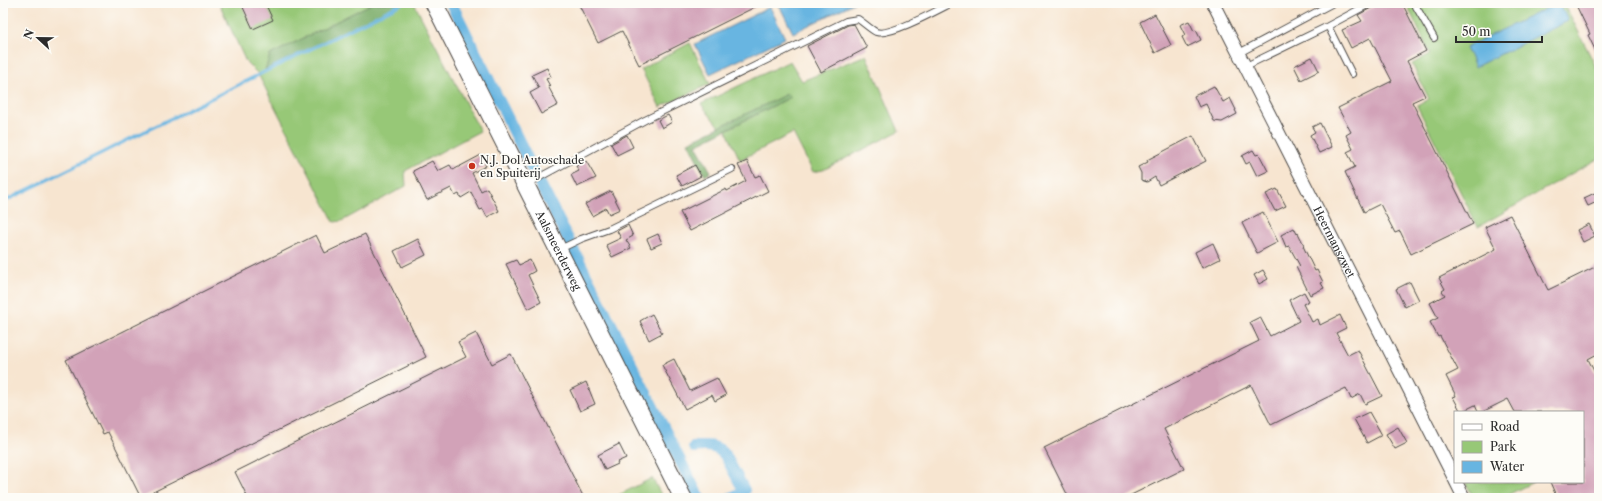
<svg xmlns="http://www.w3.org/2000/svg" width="1602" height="501" viewBox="0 0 1602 501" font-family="'Libre Caslon Text',serif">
	<rect width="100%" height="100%" fill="#fdfcf7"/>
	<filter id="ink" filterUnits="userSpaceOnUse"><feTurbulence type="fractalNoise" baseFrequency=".025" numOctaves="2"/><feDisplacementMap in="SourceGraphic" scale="8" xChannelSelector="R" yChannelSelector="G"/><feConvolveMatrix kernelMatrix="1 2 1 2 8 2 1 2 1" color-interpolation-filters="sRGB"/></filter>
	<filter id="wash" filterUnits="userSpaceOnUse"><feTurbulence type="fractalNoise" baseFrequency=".012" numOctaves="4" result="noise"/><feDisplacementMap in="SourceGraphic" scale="16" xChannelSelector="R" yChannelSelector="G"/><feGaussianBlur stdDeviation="0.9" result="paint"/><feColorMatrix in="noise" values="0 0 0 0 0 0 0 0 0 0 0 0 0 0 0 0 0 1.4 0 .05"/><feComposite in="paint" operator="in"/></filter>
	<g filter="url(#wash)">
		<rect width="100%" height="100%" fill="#f7e5d0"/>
		<path fill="#97c877" stroke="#617a51" d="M219 3H373L270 55 265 70 403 3H414L480 131 405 171 406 186 342 221 334 222 258 74 246 62Z
			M1406 3H1564L1599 73V158L1478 227 1417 106 1429 99 1412 64 1430 54Z
			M690 43 710 84 660 107 641 69Z
			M866 55 899 131 823 170 813 172 793 133 740 160 726 130 791 97 787 94 719 127 701 104 790 61 802 81Z
			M652 478 663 498H613Z
			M1465 482H1533L1502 498H1474Z"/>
		<path fill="#79ac68" stroke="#526c4a" d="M373 3H403L265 70 270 55Z
			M787 94 791 97 696 145 711 172 705 176 688 142Z"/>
		<path fill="#67b5e1" stroke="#497086" d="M778 3H854L793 33Z
			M1558 3H1560L1568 21 1475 67 1466 47Z
			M770 7 785 38 710 74 695 44Z"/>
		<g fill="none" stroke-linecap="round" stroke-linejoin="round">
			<path stroke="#67b5e1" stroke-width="3.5" d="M3 202 403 3"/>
			<path stroke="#67b5e1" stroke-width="12" d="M451 3 535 174 699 498
				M694 447C706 445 717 445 725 455L744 490 743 492 732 498"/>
		</g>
		<g id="blocks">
			<path fill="#d2a2b8" d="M241 3H265L273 20 253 29Z
				M578 3H763L639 65 622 31 598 43Z
				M1375 3H1402L1426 51 1407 61 1425 96 1412 102 1473 224 1411 254 1400 231 1395 233 1380 204 1364 212 1345 172 1355 167 1347 152 1353 149 1346 135 1351 132 1338 108 1392 81 1370 38 1351 48 1342 30 1362 21 1358 15 1373 7Z
				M1575 3H1599V58L1588 35 1590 34Z
				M1155 14 1171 45 1155 53 1140 22Z
				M1189 21 1194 31 1196 30 1201 40 1187 47 1182 37 1185 35 1180 25Z
				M854 24 867 48 821 72 807 46 848 25Z
				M1312 57 1319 71 1301 80 1294 66Z
				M547 68 551 77 546 79 550 86H548L558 105 541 114 530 93 539 88 532 75Z
				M1214 86 1223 102 1230 98 1236 110H1235L1237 114 1222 122 1214 121 1206 104 1199 107 1194 96Z
				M668 115 672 122 662 128 658 120Z
				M1320 123 1332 147 1319 153 1310 135 1315 132 1312 127Z
				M627 135 633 147 617 155 611 144Z
				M1193 136 1206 161 1159 185 1155 177 1147 182 1141 180V173L1138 167 1148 162 1147 160Z
				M1253 150 1256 155 1259 154 1268 171 1257 176 1250 162 1246 164 1242 156Z
				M481 155 486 166 472 173 481 191 487 188 499 211 487 217 483 209 480 210 471 192 461 198 459 194 455 196 451 188 427 200 413 171 432 161 438 171 450 165 453 170Z
				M586 161 596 178 577 187 571 175 579 171 576 166Z
				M747 161 755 177 760 175 768 191 690 231 680 212 726 189 727 191 746 181 738 165Z
				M695 165 701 176 682 186 676 175Z
				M1277 189 1286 206 1275 211 1266 194Z
				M611 191 620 209 609 214 606 208 592 216 585 204Z
				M1599 191V201L1588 206 1584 198Z
				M1263 212 1278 242 1257 253 1242 223Z
				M1510 215 1548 290 1599 265V353L1588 359 1599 381V498H1557L1550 482H1583V412H1515L1508 399 1482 412H1478L1475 405 1461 412 1453 397 1456 396 1446 376 1458 370 1440 336 1438 337 1430 322 1438 318 1430 303 1445 295 1442 291 1445 289 1439 278 1496 249 1485 227Z
				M1589 224 1595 236 1583 242 1577 230Z
				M628 225 633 236 626 240 631 248 612 257 606 245 621 238 617 231Z
				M1294 228 1297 234 1298 233 1304 245 1303 246 1315 271 1317 270 1323 282 1321 283 1324 288 1310 295 1296 267 1300 266 1289 246 1286 247 1281 235Z
				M365 234 426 357 141 498 108 432 103 434 66 360 316 235 325 253Z
				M658 234 662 243 651 248 647 239Z
				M418 239 426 255 402 267 394 251Z
				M1213 243 1220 259 1202 268 1195 252Z
				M516 260 519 265 530 260 535 271 528 275 541 302 528 309 506 264Z
				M1263 270 1268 279 1259 284 1254 275Z
				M1410 282 1419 300 1405 307 1396 289Z
				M1304 292 1309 301 1303 304 1312 322 1318 319 1320 325 1340 315 1346 328 1336 333 1348 355 1358 350 1382 396 1365 404 1360 394 1351 399 1346 388 1271 425 1251 385 1164 429 1184 469 1125 498H1069L1044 448 1259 341 1250 322 1260 317 1270 336 1299 321 1289 300Z
				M652 314 662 333 649 340 640 321Z
				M476 333 492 364 511 354 584 498H248L235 472 466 357 458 342Z
				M674 359 690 391 717 378 726 395 715 401 712 395 685 409 662 365Z
				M586 382 595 404 580 411 570 390Z
				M1369 412 1382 435 1367 443 1354 419Z
				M1398 427 1407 443 1395 449 1386 434Z
				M619 444 626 458 617 462 618 464 605 470 598 455Z"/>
		</g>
	</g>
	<g filter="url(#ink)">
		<use href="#blocks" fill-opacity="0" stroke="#4a4744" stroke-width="1"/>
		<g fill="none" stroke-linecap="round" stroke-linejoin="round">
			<g stroke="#4a4744" stroke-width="8">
				<path id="lane" d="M1414 3 1434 38
					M1328 26 1371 3
					M1239 53 1333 3
					M1246 66 1328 26 1352 74
					M527 184 645 120 846 21 858 19C864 23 870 29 876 32 889 37 938 10 952 3
					M560 249 581 239 609 229 732 169"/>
			</g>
			<g stroke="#4a4744" stroke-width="14">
				<g id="street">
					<path id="s1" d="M1213 3 1455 480"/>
					<path d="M1456 482 1464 498"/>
				</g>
			</g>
			<g stroke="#4a4744" stroke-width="19">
				<g id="secondary">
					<path id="s2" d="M434 3 683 498"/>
				</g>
			</g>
			<use href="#lane" stroke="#fff" stroke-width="6"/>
			<use href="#street" stroke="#fff" stroke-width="12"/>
			<use href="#secondary" stroke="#fff" stroke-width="17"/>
		</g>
	</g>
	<circle fill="#c8321e" stroke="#fdfcf7" stroke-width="1.5" cx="472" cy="166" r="4"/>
	<g text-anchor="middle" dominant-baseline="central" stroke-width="3.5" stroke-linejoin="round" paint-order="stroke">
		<g font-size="11" fill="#2b2b2b" stroke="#fdfcf7" text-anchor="start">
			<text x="480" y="160">N.J. Dol Autoschade<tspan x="480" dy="13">en Spuiterij</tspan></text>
		</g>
		<g font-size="11" fill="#2b2b2b" stroke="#fdfcf7">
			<text stroke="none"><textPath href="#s1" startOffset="268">Heermanszwet</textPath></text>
			<text stroke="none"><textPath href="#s2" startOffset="277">Aalsmeerderweg</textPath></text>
		</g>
	</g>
	<rect width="1602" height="501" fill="none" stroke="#fdfcf7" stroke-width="16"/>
	<rect x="1454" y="411" width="130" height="72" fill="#fdfcf7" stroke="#a9a8a5"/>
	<rect x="1462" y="424" width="20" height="6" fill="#ffffff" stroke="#a9a8a5"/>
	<text x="1490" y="431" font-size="12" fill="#2b2b2b">Road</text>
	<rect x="1462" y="441" width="20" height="12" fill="#97c877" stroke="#a9a8a5"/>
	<text x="1490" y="451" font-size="12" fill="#2b2b2b">Park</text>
	<rect x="1462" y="461" width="20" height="12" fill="#67b5e1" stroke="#a9a8a5"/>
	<text x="1490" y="471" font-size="12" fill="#2b2b2b">Water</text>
	<g transform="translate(38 38) rotate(292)" stroke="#fdfcf7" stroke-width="3" paint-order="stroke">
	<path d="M0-3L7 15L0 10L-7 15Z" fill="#2b2b2b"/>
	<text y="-6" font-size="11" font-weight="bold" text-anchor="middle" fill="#2b2b2b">N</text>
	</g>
	<path d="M1456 36v6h86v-6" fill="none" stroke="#2b2b2b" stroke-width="2"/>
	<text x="1462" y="36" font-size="12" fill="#2b2b2b" stroke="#fdfcf7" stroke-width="3" paint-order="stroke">50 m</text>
</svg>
